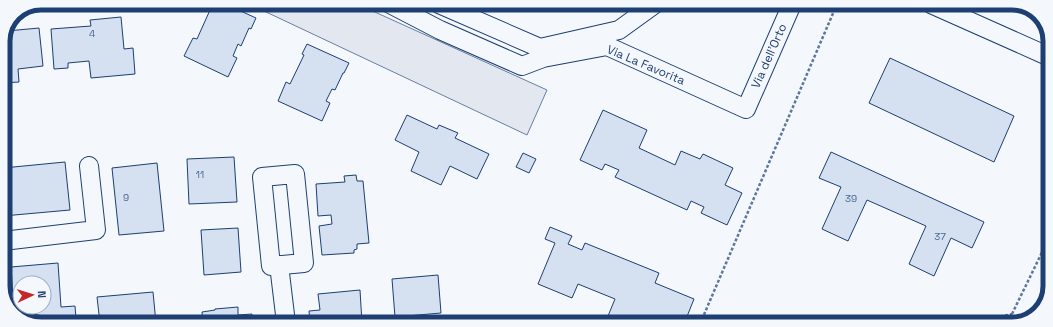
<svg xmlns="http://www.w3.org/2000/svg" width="1053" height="327" viewBox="0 0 1053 327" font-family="'Space Grotesk',sans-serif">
	<rect width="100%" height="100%" fill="#f4f7fb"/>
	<path fill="#e3e8f0" stroke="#687fa3" d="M247 3H355L547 90 527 135Z"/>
	<path fill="#d5e0f0" stroke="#1d3f73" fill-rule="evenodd" d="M211 3H223L256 18 251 29 249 28 241 46 238 44 233 56 237 58 228 77 184 56 193 38 197 39 210 10 209 9Z
		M1006 4H1022L1033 12 1031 16Z
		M121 17 124 49 133 48 135 74 91 78 89 61 68 63V68L54 69 51 29 91 26 90 20Z
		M39 28 43 66 18 69 19 82 3 83V40L7 31Z
		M307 44 349 63 344 73H343L335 90 332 89 326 101 330 103 322 121 278 101 286 82 290 84 304 55 302 54Z
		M890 58 1014 116 994 162 869 103Z
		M603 110 647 130 639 148 675 165 681 151 700 159 703 154 733 168 725 185 742 193 727 225 701 213 704 207 691 201 687 210 615 177 619 170 605 164 602 170 580 160Z
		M407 115 437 129 439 125 458 133 455 138 489 154 477 179 450 166 441 185 411 171 419 152 395 140Z
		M831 152 984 222 972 248 951 238 934 276 909 264 926 226 867 200 848 241 822 229 841 187 819 178Z
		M523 153 536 159 529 173 516 167Z
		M234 157 237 202 189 204 187 159Z
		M65 162 70 210 3 216V168Z
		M157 163 164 231 119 235 112 168Z
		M356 175 357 181H363L369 243 357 244V249L354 250V253L322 255 319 226 332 224 331 215 318 216 316 184 345 182 344 176Z
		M550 227 572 236 568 244 582 250 585 243 659 273 655 283 694 299 684 324 627 323 608 316 615 299 578 284 572 298 538 284 555 243 545 239Z
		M238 228 241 272 204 275 201 230Z
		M58 263 61 307 75 306 76 319 50 321V323H31L14 311 11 267ZM20 283H44V307H20Z
		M438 275 441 313 395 317 392 279Z
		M360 290 362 323H307V321H310L309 311 320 310 318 294Z
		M153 292 156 323H100L97 297Z
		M238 307V315L252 314V323H203L202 312 215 310V309Z"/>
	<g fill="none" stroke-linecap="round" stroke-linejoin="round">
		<g stroke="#1d3f73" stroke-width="20">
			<path id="street" d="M388 3 440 30 522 66 543 58 607 46 746 109 792 4
				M439 4 540 48 619 30 655 4
				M931 4 1050 57
				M295 174 304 263 271 266 262 177Z
				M3 241 96 230 89 166
				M279 265 286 323"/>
		</g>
		<path stroke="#5e769c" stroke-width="2.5" stroke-dasharray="3 2" stroke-linecap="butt" d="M1018 322 1012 314 1049 238
			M700 324 837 4
			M966 324 1012 314"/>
		<use href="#street" stroke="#f4f7fb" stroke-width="18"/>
	</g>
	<g text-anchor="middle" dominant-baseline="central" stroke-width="3" stroke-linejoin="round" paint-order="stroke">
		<g font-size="10" fill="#4b6792">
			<text x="92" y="33">4</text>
			<text x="200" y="174">11</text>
			<text x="126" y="197">9</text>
			<text x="851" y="198">39</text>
			<text x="940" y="236">37</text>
		</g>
		<g font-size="12" fill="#1d3f73" stroke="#f4f7fb">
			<text transform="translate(769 56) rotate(-66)">Via dell'Orto</text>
			<text transform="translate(646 65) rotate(23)">Via La Favorita</text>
		</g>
	</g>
	<path d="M0 0H1053V327H0ZM41 10H1012A31 31 0 0 1 1043 41V286A31 31 0 0 1 1012 317H41A31 31 0 0 1 10 286V41A31 31 0 0 1 41 10Z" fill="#f4f7fb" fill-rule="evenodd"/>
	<path fill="none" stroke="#1d3f73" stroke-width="5" d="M41 10H1012A31 31 0 0 1 1043 41V286A31 31 0 0 1 1012 317H41A31 31 0 0 1 10 286V41A31 31 0 0 1 41 10Z"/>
	<g transform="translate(32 295) rotate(86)"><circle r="19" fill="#f4f7fb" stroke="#9eadc5"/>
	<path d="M0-3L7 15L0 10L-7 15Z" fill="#c62828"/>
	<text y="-6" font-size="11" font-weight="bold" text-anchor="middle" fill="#1d3f73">N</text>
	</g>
</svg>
